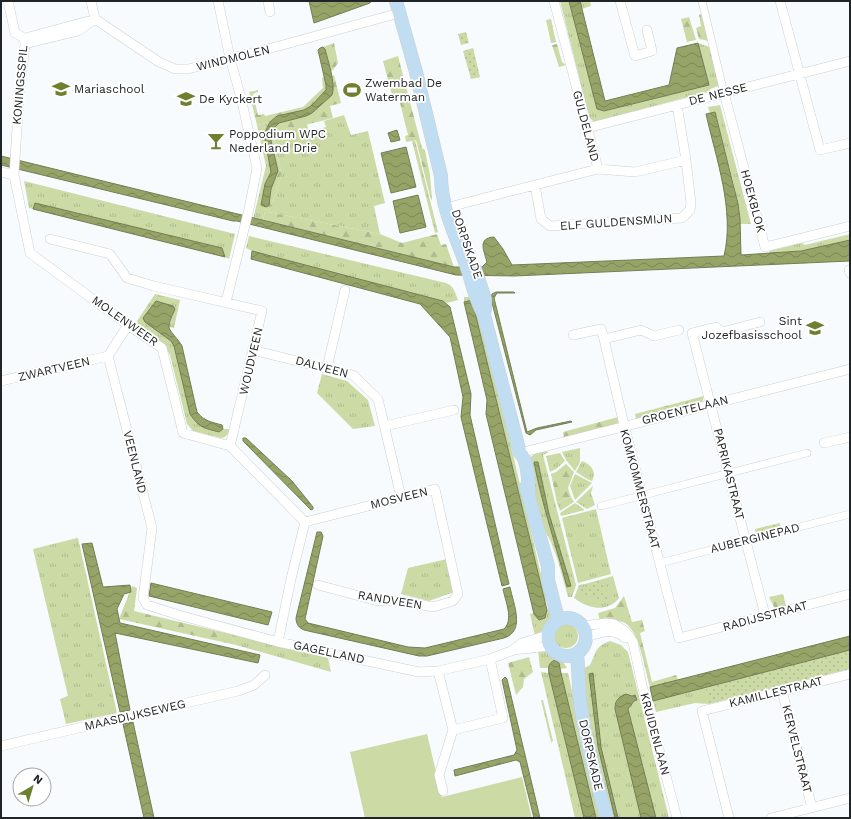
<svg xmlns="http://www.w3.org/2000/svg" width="851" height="819" viewBox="0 0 851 819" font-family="'Work Sans',sans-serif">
	<defs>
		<pattern id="grass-tufts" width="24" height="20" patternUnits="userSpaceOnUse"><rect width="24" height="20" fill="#ccdaa6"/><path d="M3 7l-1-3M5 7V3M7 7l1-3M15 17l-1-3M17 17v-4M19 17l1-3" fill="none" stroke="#afbb8f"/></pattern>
		<pattern id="forest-firs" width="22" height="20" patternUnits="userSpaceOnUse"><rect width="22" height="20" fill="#ccdaa6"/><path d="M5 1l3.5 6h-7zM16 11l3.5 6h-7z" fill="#afbb8f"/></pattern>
		<pattern id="park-dots" width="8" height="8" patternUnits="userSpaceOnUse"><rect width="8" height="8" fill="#ccdaa6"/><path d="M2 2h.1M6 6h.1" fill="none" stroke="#afbb8f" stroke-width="1.8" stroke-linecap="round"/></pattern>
		<pattern id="water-waves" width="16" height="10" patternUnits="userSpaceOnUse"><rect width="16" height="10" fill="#96a567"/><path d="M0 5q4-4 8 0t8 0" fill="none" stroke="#7a8655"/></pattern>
	</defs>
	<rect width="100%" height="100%" fill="#f8fbfe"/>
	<path fill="url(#grass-tufts)" fill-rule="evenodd" d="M560 1H569L597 109 600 110 605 111 708 85 698 43 710 47 721 87 719 88 718 86 710 89V91L594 122 589 117Z
		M580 1H590L591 6 582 9Z
		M720 105 751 224H740L734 185 715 112 710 113 708 107Z
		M344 115 351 135 368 131 385 203 374 206 380 234 268 212C273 203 281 182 281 172 280 158 270 146 277 132L307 124 309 132 326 127 324 121Z
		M270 122 264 134 271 172 265 184 261 204 266 207 263 220 253 219 266 166 257 125Z
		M415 140 438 232 435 233 412 141Z
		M24 181 235 234 229 259 225 257 222 248 35 204 33 209 29 208Z
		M850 234V240L801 251 768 254 770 251 801 243 805 245Z
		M249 236 446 283C454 286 455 292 458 300L447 303 443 301 252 251 246 248Z
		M155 294 180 300 174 328 169 327 175 309 156 301 171 341 174 346 190 414 196 423 219 432 223 429H230C228 434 226 438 221 438L193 431 187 424 170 355C165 345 158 339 148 332L145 334 135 327 138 322 137 321Z
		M464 297H473L481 318 547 600 545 601 472 300 464 302Z
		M322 374 347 381 368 400 375 426 353 429 317 393Z
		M580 448V462L575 471 566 460 562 452Z
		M545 451 549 452 543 455 576 585 572 597H568L558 561 551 542 540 521 533 491 530 458 534 454ZM538 462 549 514 571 586 567 587C556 545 542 505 534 463Z
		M560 453 565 461 556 469 550 472 546 456Z
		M582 461C591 464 597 472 592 481L587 479 576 472Z
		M575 474 592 483 575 500 570 486Z
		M593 486 591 493 595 505 587 509 576 502Z
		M571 497 574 502 560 511 557 503Z
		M575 503 585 510 561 516 560 513Z
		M596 509 611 574 578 583 562 518Z
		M77 538H78L117 713 66 724 60 699 68 696 33 549Z
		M447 559 454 592 429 601 401 594 408 568Z
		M613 576 619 598C607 613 588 609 574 598L579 585 585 584Z
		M552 609C552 620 544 631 535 636L530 614 534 613 539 620H541L547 614V610Z
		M554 636a12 12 0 1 1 24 0a12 12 0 1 1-24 0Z
		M230 634 328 658 331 672 236 645Z
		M610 641 621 645 628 652 669 818H656L628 708 634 701 637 700 635 695H622L614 705 615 709 641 818H610L589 725 581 670 590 665C597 652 594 647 610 641Z
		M538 650C550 651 562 658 567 668L560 669 559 663 548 667V668H540Z
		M541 672 549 673 584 818H575Z
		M561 673H568L600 818H596Z
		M705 687 710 704 695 703 656 712 653 701Z
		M541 700H543L553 741 551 742Z"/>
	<path fill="url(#forest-firs)" d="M701 14 709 41 699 39 696 28 701 26 699 15Z
		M689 17 696 40 687 42 681 19Z
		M551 19 556 42 551 43 546 20Z
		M334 43 338 63 333 70 331 71 325 49 323 47Z
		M557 44 562 62 566 65 559 67 552 45Z
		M398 56 422 148 425 150 430 175 432 199 431 200 416 140 406 142 405 136 408 135 398 95H392L383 61Z
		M334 75 341 103 330 106 333 118 277 132C270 146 280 158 281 172 281 182 273 203 268 212L380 234 402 243 437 234 441 245 446 244 454 267 263 220 266 207 269 205 271 189 278 171 271 141V134L275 127 279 123 306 116 333 91 332 76Z
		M324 77 326 85V90L311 106 304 110 277 116 270 122 257 125 249 92 258 90V92L253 94 258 115 264 114 265 116 303 107 323 88 322 78Z
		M704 396 702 403 636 420 635 414Z
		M618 417 619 421 616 425 564 438 563 432Z
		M566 464 574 472 568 488 571 497 557 503 551 474 556 472Z
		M132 586 137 588 134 611 230 634 236 645 119 619Z
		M783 594 786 606 775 609 769 597Z
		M624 596 632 622 642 620 645 631 640 633 652 682 676 675 678 680 650 687C645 671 640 632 625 623 618 619 607 621 600 621L598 613 615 608Z
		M529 657 533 672 524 679 523 687 516 695 508 663Z"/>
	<path fill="url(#park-dots)" d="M466 32 469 43 461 45 458 34Z
		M473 48 480 77 471 79 463 51Z
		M780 523 781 529 756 535 755 529Z
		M604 580 607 589 598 592 611 597 609 602 577 592 580 586 586 588 585 585Z
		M850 650V669L709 704 705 687Z"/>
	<path fill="#ccdaa6" d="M427 734 442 797 522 777 532 818H365L350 752Z"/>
	<path fill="url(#water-waves)" stroke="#737e54" d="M309 1H371L370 3 314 23Z
		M569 1H580L605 101 669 85 677 48 698 43 709 85 604 111 597 109Z
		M323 47 325 49C328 61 336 84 332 95L312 113 306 116 279 123 275 127 271 134V141L278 171 271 189 269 205 266 207 261 205 265 184 271 172 264 134 270 122 277 116 304 110 311 106 326 90V85L318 50 320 48Z
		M715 112 738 204 740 219 741 255 801 251 850 240V261L514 276 456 275 237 221H233L1 165V156L454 267H482L487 262C484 251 477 238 494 237L503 249 512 265 724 256C735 210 716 159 706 114Z
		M397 130 400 140 391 142 388 133Z
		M406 147 416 187 391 193 381 153Z
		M418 195 426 227 400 233 393 201Z
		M35 203 222 248 225 257 33 209Z
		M252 251 443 301 450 307 471 394 470 415 509 584 502 586 461 417 463 397 450 337 420 304 251 259Z
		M496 292H514L515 293H497L494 298 527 432 537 428 571 421 572 422 536 430 530 435 526 433 491 299 492 294Z
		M472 300 547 610 545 618 539 620 534 614 486 414 487 400 464 302Z
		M156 301 173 306 175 309C173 314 169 322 169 327 169 331 179 340 182 346L197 412C204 421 211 422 222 425L223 429 219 432C204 428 199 428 190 414L174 346 171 341 145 322 143 318Z
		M243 438H246L292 481 313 507V509L311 510 243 441Z
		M534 462H538L549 514 571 586 567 587C556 545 542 505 534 462Z
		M317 532H321L323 536 305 619 308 623 408 647 425 648 504 629C514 620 505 600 503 589L510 587C513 603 526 631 504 638L427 656H419L304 630C299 628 296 624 296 618Z
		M92 543 103 587 130 585 131 592 124 594 117 609 120 623 260 655 258 663 115 633 130 710 120 712 82 544Z
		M151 583 272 612 268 625 149 596Z
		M850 636V650L653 701 650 687Z
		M555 660 559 663 561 673 596 818H584L549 674C548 668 548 663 555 660Z
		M593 673 601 747 618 818H615L598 747 589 674Z
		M505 677 507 679 540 818H534L520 762 516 760 455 776 454 770 514 755 517 750 502 680Z
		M626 694 632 696 635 695 637 700 634 701 628 709 656 818H641L615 709C614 702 619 696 626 694Z
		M133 722 154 818H144L123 724Z"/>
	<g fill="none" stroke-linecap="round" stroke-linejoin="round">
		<g stroke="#c9d0d6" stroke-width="8">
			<path id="pedestrian" d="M702 1 724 93
				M601 506 807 453
				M660 563 850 514"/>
		</g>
		<g stroke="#c9d0d6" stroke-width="10">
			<path id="minor" d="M8 1 15 33 24 38 25 44 19 97 14 175 30 253 128 325 162 348 183 433 230 446 305 522 291 579 278 642
				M91 1 95 19 159 62 175 69H188L279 46 399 13
				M218 1 230 58 241 98 257 168 249 209 226 302
				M268 1 270 12
				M554 1 598 169
				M620 1 635 56 652 51 647 30
				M780 1 820 150 850 143
				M29 37 88 21
				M25 44 78 31 95 19
				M724 93 765 247 850 226
				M587 128 850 61
				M1 172 14 175
				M535 185 541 219 550 226 682 218 690 210 691 203 686 160 677 105
				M445 208 598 169 635 172 686 160
				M50 239 110 254 127 278 154 286 262 311 230 446
				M849 270 850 273
				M760 322 722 332 716 327 692 333 765 615
				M128 325 108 356 152 528 143 598 147 605 182 616 278 642 419 672 438 671 490 659 511 651 522 643 548 635
				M573 335 601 329 604 339 641 330 654 336 679 330
				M604 339 624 425 679 638 850 594
				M253 350 353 375 378 399 401 497
				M327 368 345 290
				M1 381 108 356
				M385 426 454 410
				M824 443 850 437
				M520 453 850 369
				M305 522 435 489 458 594 453 601 433 607 403 601H378L318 585
				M583 626 606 623 614 624 625 631 633 642 642 685 677 818
				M586 637C599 633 614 627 625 638
				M513 650 550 646
				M438 671 453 730 439 775 443 791
				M782 691 812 808
				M453 730 503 718 490 659
				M1 746 238 691 254 685 265 675
				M729 818 702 711 850 674
				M771 818 850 798"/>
		</g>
		<g stroke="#c9d0d6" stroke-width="14">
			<path id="secondary" d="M396 1 416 72 441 176C441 207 456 236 466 265 473 284 474 297 484 315L520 453C529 461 528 483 529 495
				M475 269 485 299V310
				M526 487 548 566V580L558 619
				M548 637a19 19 0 1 1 38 0a19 19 0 1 1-38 0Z
				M577 653C579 673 578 694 582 714 588 749 597 784 607 818"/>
		</g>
		<use href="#pedestrian" stroke="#fff" stroke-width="7"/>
		<use href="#minor" stroke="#fff" stroke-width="9"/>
		<use href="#secondary" stroke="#c1ddf1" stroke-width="13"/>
	</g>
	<defs>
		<g id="school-bare" transform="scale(1.38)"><path d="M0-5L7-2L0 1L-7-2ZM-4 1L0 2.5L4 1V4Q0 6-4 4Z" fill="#6e802f" stroke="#fff" stroke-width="2.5" paint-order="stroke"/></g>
		<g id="stadium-bare" transform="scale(1.38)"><path d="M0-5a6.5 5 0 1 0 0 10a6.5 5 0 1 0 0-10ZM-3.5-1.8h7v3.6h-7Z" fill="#6e802f" stroke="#fff" stroke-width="2.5" paint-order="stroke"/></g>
		<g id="bar-bare" transform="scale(1.38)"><path d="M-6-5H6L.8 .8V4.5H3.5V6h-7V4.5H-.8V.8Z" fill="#6e802f" stroke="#fff" stroke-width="2.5" paint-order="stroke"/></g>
	</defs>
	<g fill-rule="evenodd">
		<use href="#school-bare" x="61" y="89"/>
		<use href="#stadium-bare" x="352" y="90"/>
		<use href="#school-bare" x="186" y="99"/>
		<use href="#bar-bare" x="216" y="141"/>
		<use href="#school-bare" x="815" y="328"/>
	</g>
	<g text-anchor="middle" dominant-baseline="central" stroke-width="3.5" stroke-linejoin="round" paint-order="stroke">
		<g font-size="12" fill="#212426" stroke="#fff">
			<text transform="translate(233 58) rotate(-14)">WINDMOLEN</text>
			<text transform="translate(20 85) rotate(-85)">KONINGSSPIL</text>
			<text transform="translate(718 94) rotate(-14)">DE NESSE</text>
			<text transform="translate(586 126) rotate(75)">GULDELAND</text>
			<text transform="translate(753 201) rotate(75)">HOEKBLOK</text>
			<text transform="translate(616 222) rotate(-4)">ELF GULDENSMIJN</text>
			<text transform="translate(467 244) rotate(71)">DORPSKADE</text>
			<text transform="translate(125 321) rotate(35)">MOLENWEER</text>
			<text transform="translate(251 361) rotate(-77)">WOUDVEEN</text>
			<text transform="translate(322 367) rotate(15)">DALVEEN</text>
			<text transform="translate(54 369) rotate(-13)">ZWARTVEEN</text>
			<text transform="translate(685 410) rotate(-14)">GROENTELAAN</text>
			<text transform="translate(135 462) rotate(76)">VEENLAND</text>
			<text transform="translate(729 474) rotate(76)">PAPRIKASTRAAT</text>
			<text transform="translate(640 489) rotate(75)">KOMKOMMERSTRAAT</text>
			<text transform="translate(399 498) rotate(-14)">MOSVEEN</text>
			<text transform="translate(755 538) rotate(-14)">AUBERGINEPAD</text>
			<text transform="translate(390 600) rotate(9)">RANDVEEN</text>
			<text transform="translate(765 616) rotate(-15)">RADIJSSTRAAT</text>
			<text transform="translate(329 652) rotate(12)">GAGELLAND</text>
			<text transform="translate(776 692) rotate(-14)">KAMILLESTRAAT</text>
			<text transform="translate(135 715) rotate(-13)">MAASDIJKSEWEG</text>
			<text transform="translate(655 734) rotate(75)">KRUIDENLAAN</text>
			<text transform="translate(797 749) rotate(76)">KERVELSTRAAT</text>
			<text transform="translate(591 755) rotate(77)">DORPSKADE</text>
		</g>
		<g font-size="12" fill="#212426" stroke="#fff" text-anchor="start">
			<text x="365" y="83">Zwembad De<tspan x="365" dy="14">Waterman</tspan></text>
			<text x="74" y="89">Mariaschool</text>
			<text x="199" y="99">De Kyckert</text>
			<text x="229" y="134">Poppodium WPC<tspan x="229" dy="14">Nederland Drie</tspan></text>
			<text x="802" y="321" text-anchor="end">Sint<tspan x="802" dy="14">Jozefbasisschool</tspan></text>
		</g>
	</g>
	<rect width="851" height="819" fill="none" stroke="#212426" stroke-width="4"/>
	<g transform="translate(32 787) rotate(38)"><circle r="19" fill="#ffffff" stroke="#a6a7a8"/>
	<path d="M0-3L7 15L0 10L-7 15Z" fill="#6e802f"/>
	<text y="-6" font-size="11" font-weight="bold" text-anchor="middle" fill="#212426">N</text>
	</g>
</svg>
